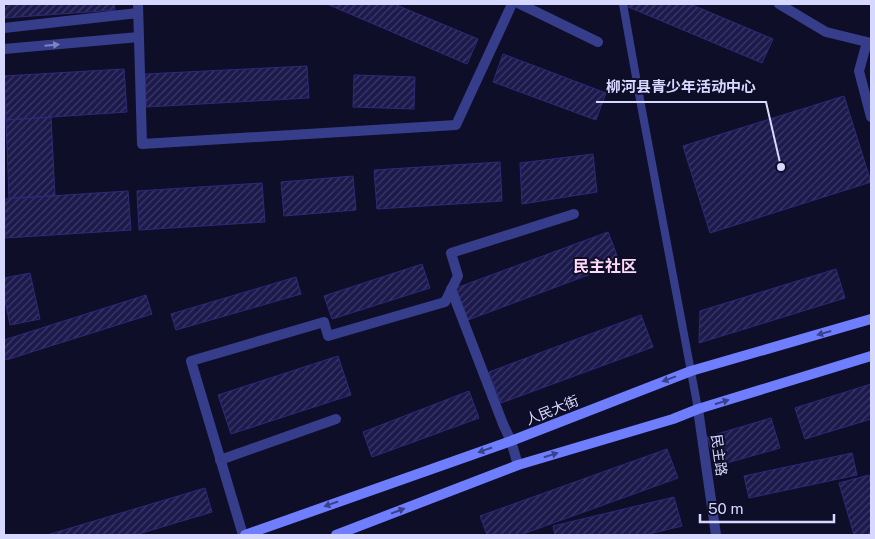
<svg xmlns="http://www.w3.org/2000/svg" width="875" height="539" viewBox="0 0 875 539" font-family="'Public Sans','Noto Sans SC',sans-serif">
	<defs>
		<pattern id="building-hatch" width="6" height="6" patternUnits="userSpaceOnUse" patternTransform="scale(1.25)"><rect width="6" height="6" fill="#1c194c"/><path d="M-1 1l2-2M0 6l6-6M5 7l2-2" fill="none" stroke="#3c3a67"/></pattern>
	</defs>
	<rect width="100%" height="100%" fill="#0f0e29"/>
	<path fill="url(#building-hatch)" stroke="#2e297a" d="M4 4H114L115 10 4 18Z
		M327 4H394L478 39 467 64Z
		M627 4H690L773 39 762 63 626 6Z
		M503 54 606 93 596 120 493 82Z
		M307 66 309 98 146 107 145 74Z
		M124 69 127 112 6 120 4 76Z
		M354 75 415 77 414 109 353 107Z
		M844 96 871 182 710 233 683 146Z
		M51 117 55 196 9 198 6 120Z
		M593 154 597 192 522 204 520 163Z
		M500 162 502 201 377 209 374 170Z
		M353 176 356 210 284 216 281 182Z
		M262 183 265 222 139 230 137 191Z
		M128 191 131 230 5 238 4 199Z
		M608 232 620 263 468 320 456 288Z
		M422 264 430 288 332 319 324 296Z
		M836 269 845 298 699 343 700 311Z
		M30 273 40 319 10 325 4 295V278Z
		M296 277 301 294 176 330 171 314Z
		M146 295 152 314 6 360 4 355V340Z
		M641 315 653 347 501 403 489 372Z
		M338 356 351 395 231 434 218 395Z
		M871 384V419L805 439 795 408Z
		M469 391 479 418 372 457 363 432Z
		M771 418 780 448 716 466 707 437Z
		M667 449 678 478 520 535H487L480 516Z
		M852 453 857 475 749 498 744 476Z
		M869 475 871 484V535H854L839 483Z
		M205 488 212 512 135 535H47Z
		M674 497 682 526 645 535H555L553 526Z"/>
	<g fill="none" stroke-linecap="round" stroke-linejoin="round">
		<path stroke="#363e8c" stroke-width="8" d="M623 4 641 105 698 409"/>
		<path stroke="#363e8c" stroke-width="10" d="M138 4 142 144 456 125 512 4
			M520 4 598 42
			M779 4 826 32 871 43
			M4 28 138 13
			M867 42 859 71 871 117
			M4 49 139 37
			M451 289 503 424 511 441 518 465
			M698 409 716 535
			M220 460 336 419
			M243 535 191 361 324 322 328 336 445 302 458 276 451 253 574 214"/>
		<path stroke="#6e7eff" stroke-width="10" d="M245 535 511 441 691 371 871 319
			M336 535 518 465 673 419 698 409 871 356"/>
	</g>
	<defs><path id="oneway-solid" d="M-6-.8H1V-3.2L6.5 0L1 3.2V.8H-6Z" transform="scale(1.25)"/></defs>
	<use fill="#7e83c0" href="#oneway-solid" transform="translate(52 45) rotate(-5)"/>
	<g fill="#3a4089">
		<use href="#oneway-solid" transform="translate(824 333) rotate(164)"/>
		<use href="#oneway-solid" transform="translate(669 379) rotate(160)"/>
		<use href="#oneway-solid" transform="translate(722 402) rotate(-17)"/>
		<use href="#oneway-solid" transform="translate(485 450) rotate(161)"/>
		<use href="#oneway-solid" transform="translate(551 455) rotate(-17)"/>
		<use href="#oneway-solid" transform="translate(331 504) rotate(161)"/>
		<use href="#oneway-solid" transform="translate(398 511) rotate(-21)"/>
	</g>
	<g text-anchor="middle" dominant-baseline="central" stroke-width="4" stroke-linejoin="round" paint-order="stroke">
		<g font-size="14" fill="#d7d8ff" stroke="#0f0e29">
			<text transform="translate(552 410) rotate(-22)">人民大街</text>
			<text transform="translate(719 455) rotate(82)">民主路</text>
		</g>
		<g font-size="16" font-weight="bold" fill="#ffd9f6" stroke="#0f0e29">
			<text x="605" y="266">民主社区</text>
		</g>
	</g>
	<path fill="none" stroke="#d7d8ff" stroke-width="2" d="M781 167L766 102H596"/>
	<circle fill="#d7d8ff" stroke="#0f0e29" stroke-width="2" cx="781" cy="167" r="5"/>
	<g font-size="15" text-anchor="middle" font-weight="bold" fill="#d7d8ff" stroke="#0f0e29" stroke-width="4" stroke-linejoin="round" paint-order="stroke">
		<text x="681" y="92">柳河县青少年活动中心</text>
	</g>
	<rect width="875" height="539" fill="none" stroke="#d7d8ff" stroke-width="10"/>
	<path d="M700 514v8h134v-8" fill="none" stroke="#d7d8ff" stroke-width="2.5"/>
	<text x="708" y="514" font-size="15" fill="#d7d8ff" stroke="#0f0e29" stroke-width="4" paint-order="stroke">50 m</text>
</svg>
